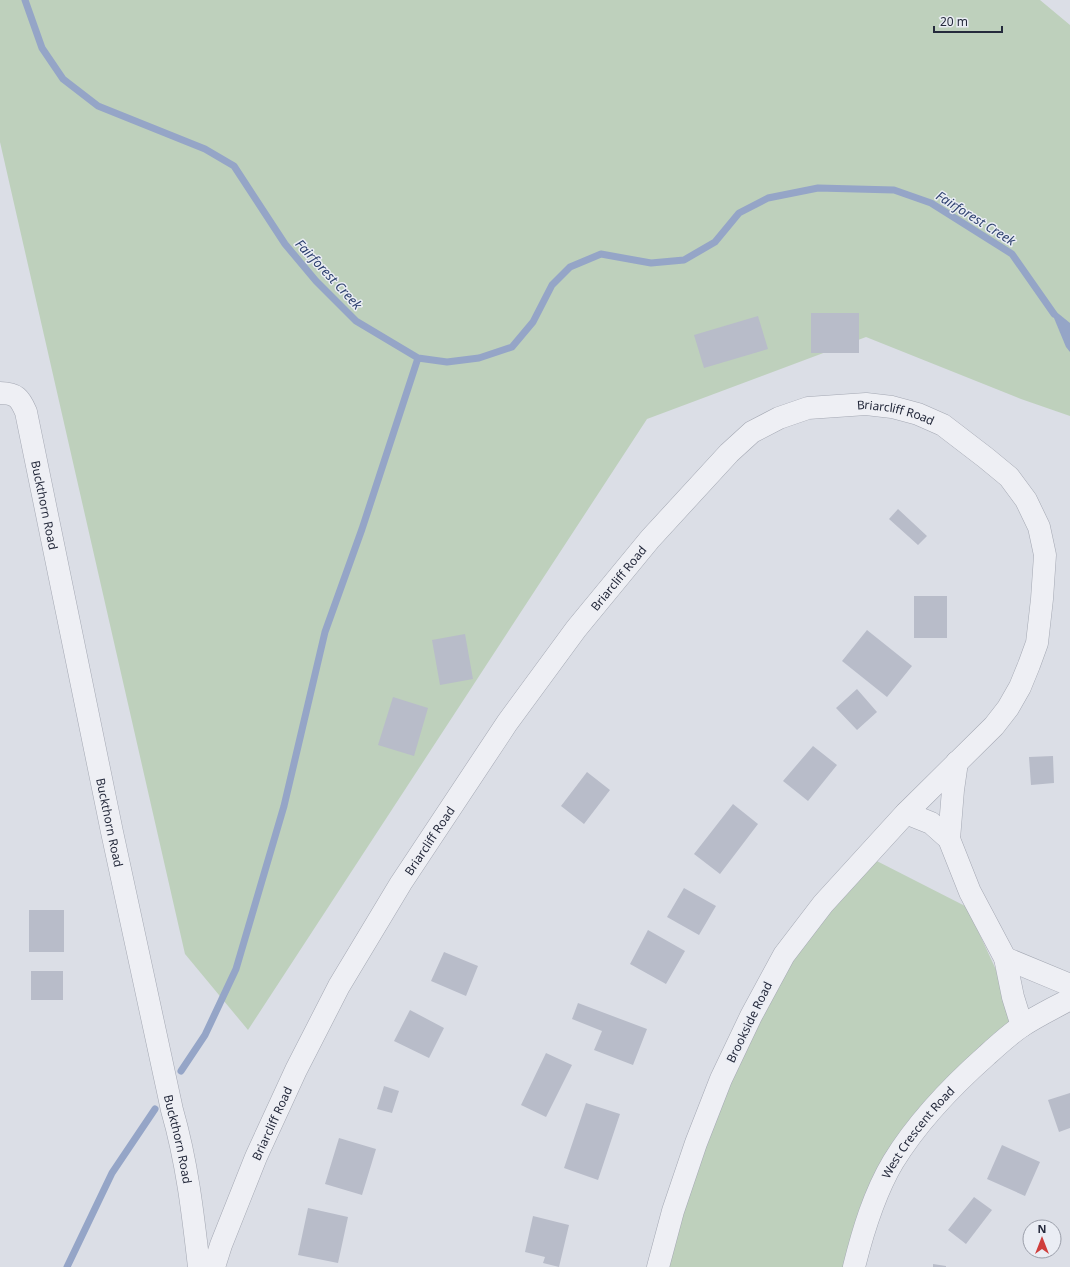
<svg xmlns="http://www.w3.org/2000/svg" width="1070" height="1267" viewBox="0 0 1070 1267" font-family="'Noto Sans',sans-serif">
	<rect width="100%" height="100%" fill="#dbdee6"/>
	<path fill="#bed0bc" d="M0 0H1040L1070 25V416L1021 399 866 337 647 419 248 1030 185 954 0 142Z
		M865 855 967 907 1022 1026 893 1162 860 1267H661L751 1016Z"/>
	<path fill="#95a5c7" d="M1049 306 1070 323V352L1066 347Z"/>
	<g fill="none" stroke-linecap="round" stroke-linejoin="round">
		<path stroke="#95a5c7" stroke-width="7" d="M25 0 42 48 63 79 98 106 205 149 234 166 285 244 316 281 356 321 418 358 447 362 479 358 512 347 533 322 552 285 570 267 601 254 651 263 684 260 715 242 739 213 768 198 818 188 894 190 931 203 1012 254 1054 314
			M181 1071 205 1035 236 969 284 806 325 632 362 529 418 358
			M67 1267 112 1173 155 1109"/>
	</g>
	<path fill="#b8bcc9" d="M811 313H859V353H811Z
		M758 316 768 349 704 368 694 335Z
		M898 509 927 536 918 545 889 519Z
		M914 596H947V638H914Z
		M867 630 912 666 887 697 842 661Z
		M465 634 473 679 440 685 432 640Z
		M857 689 877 712 857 730 836 708Z
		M393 697 428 708 414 756 378 745Z
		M813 746 837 765 808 801 783 781Z
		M1053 756 1054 783 1031 785 1029 757Z
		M587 772 610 790 584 824 561 806Z
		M733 804 758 824 720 874 694 854Z
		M684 888 716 906 699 935 667 917Z
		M29 910H64V952H29Z
		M648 930 685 951 666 984 630 964Z
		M444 952 478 966 466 996 431 981Z
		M31 971H63V1000H31Z
		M578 1003 647 1029 633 1065 594 1050 602 1031 572 1019Z
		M410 1010 444 1028 429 1058 394 1041Z
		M546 1053 572 1065 546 1117 521 1105Z
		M384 1086 399 1091 392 1113 377 1109Z
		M1070 1093V1128L1059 1132 1048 1100Z
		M586 1103 620 1114 598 1180 564 1168Z
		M339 1138 376 1149 362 1195 325 1184Z
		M1002 1145 1040 1162 1025 1196 987 1179Z
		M974 1197 992 1210 966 1244 948 1230Z
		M308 1208 348 1217 338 1263 298 1255Z
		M533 1216 569 1225 559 1267 543 1263 545 1257 525 1252Z
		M933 1264 946 1266V1267H933Z"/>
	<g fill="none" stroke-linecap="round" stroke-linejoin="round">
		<g stroke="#a4a8b3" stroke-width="23">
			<g id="minor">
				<path id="s1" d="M0 393C16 393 20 398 26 412L112 832 172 1110C187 1162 193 1214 199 1267"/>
				<path d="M906 813 931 823 949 839 970 892 1005 958 1013 997 1022 1026"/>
				<path d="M949 839 953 790 957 762"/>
				<path d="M1005 958 1070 985"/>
				<path id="s2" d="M214 1267 221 1245 256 1157 296 1070 339 986 401 883 507 723 576 629 650 539 729 453 752 432 779 418 808 408 866 404 892 407 918 414 943 425 986 458 1009 477 1026 500 1039 527 1045 555 1042 599 1037 643 1029 665 1020 687 1008 708 994 726 906 813 823 904 784 955 751 1016 721 1079 696 1143 673 1211 658 1267"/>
				<path id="s3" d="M854 1267C863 1231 874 1194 893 1162 918 1121 952 1086 987 1055 998 1045 1010 1034 1022 1026 1037 1016 1054 1008 1070 999"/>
			</g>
		</g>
		<use href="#minor" stroke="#eeeff4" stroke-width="22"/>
	</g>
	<g text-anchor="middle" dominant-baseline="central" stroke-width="3" stroke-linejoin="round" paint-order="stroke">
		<g font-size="12" fill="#252a3c" stroke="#eaedf4">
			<text stroke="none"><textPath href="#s2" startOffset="1151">Briarcliff Road</textPath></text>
			<text stroke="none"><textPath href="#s1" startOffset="130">Buckthorn Road</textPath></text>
			<text stroke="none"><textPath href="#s2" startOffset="803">Briarcliff Road</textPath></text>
			<text stroke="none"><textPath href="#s1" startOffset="454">Buckthorn Road</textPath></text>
			<text stroke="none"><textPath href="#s2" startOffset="479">Briarcliff Road</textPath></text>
			<text transform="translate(749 1022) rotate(-64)">Brookside Road</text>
			<text stroke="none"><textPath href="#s2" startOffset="155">Briarcliff Road</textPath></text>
			<text stroke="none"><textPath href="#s3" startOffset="151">West Crescent Road</textPath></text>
			<text stroke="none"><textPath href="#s1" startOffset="778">Buckthorn Road</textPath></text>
		</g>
		<g font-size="13" font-style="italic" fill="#2f4270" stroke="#eaedf4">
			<text transform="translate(976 218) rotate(32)">Fairforest Creek</text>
			<text transform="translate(329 274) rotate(47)">Fairforest Creek</text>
		</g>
	</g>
	<g transform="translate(1042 1239)"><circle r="19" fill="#eaedf4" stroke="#9b9faa"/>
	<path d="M0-3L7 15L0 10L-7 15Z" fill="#cf3e3c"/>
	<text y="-6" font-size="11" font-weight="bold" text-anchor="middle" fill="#252a3c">N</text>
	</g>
	<path d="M934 26v6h68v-6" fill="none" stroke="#252a3c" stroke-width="2"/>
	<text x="940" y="26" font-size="12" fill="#252a3c" stroke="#eaedf4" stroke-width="3" paint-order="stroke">20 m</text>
</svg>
